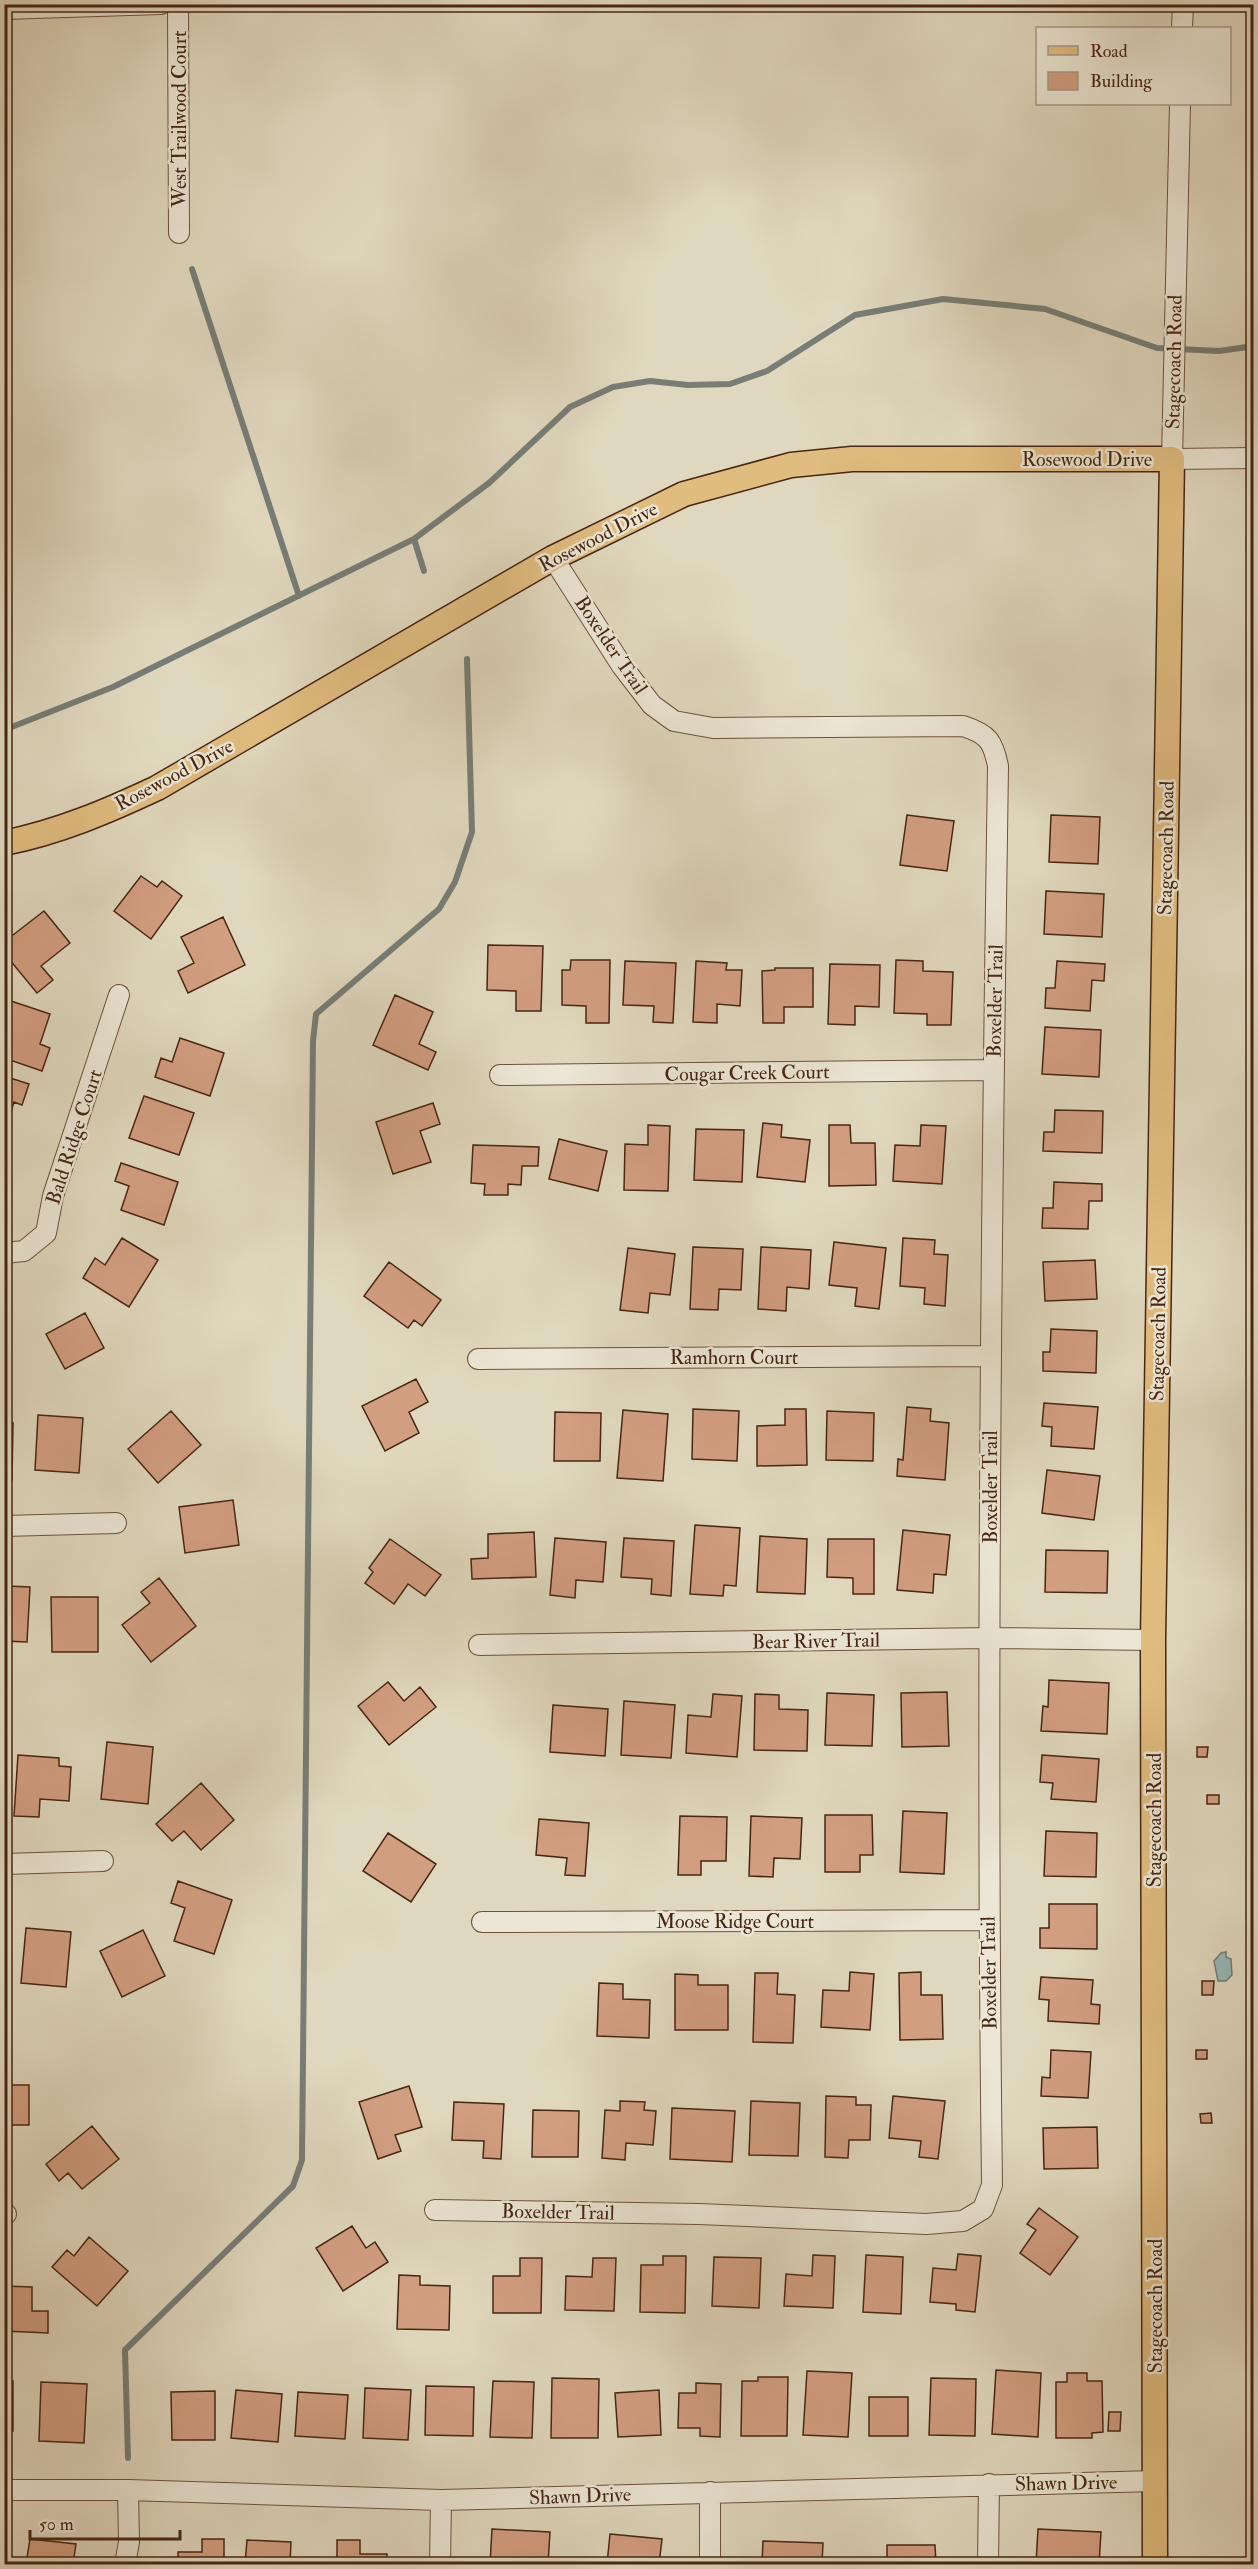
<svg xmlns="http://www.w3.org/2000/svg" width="1258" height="2569" viewBox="0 0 1258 2569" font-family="'IM FELL Double Pica',serif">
	<rect width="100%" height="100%" fill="#e0d8be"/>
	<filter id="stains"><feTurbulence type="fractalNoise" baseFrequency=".00333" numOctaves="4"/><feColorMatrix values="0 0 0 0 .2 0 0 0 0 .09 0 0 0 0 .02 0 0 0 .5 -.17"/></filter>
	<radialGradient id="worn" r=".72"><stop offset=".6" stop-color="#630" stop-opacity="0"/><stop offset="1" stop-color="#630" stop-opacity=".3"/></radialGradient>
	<path fill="#96b8ba" stroke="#767e77" stroke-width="1.5" d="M1226 1952V1957L1231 1959 1232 1975 1226 1981H1218L1214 1961 1221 1953Z"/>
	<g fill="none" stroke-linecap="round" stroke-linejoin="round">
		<path stroke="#767e77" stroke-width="6" d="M192 269 299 596
			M414 539 424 571
			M4 730 113 687 414 539 489 483 570 407 613 387 650 381 688 385 730 384 767 371 855 315 943 299 1045 309 1157 348 1219 351 1254 346
			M128 2458 125 2350 293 2186 302 2160 313 1041 316 1014 439 909 455 882 472 832 467 659"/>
	</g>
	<path fill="#d29e80" stroke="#472612" stroke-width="1.5" d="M907 815 954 821 947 871 900 865Z
		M1051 815 1100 817 1098 864 1049 862Z
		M141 876 157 887 162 881 182 896 151 939 114 911Z
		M1046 891 1104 894 1102 937 1044 934Z
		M44 911 70 943 41 966 53 980 37 993 4 953V942Z
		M223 917 245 965 188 993 178 971 194 963 181 937Z
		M488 945 543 946 541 1011H516V991L487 990Z
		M571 960H610L609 1023H586V1006L562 1005V970H570Z
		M896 960 923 961V971L953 972 951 1025H927V1014L894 1013Z
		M625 961 676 963 673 1023 653 1022 654 1006 623 1005Z
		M696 961 727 963 726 970H742L740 1006 717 1004V1023L693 1022Z
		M1057 961 1105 964 1104 981 1092 980 1090 1011 1045 1008 1046 988H1055Z
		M830 964 880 965 879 1007 855 1006V1025L828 1024Z
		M775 968H813V1007H784V1023H763L762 971 775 970Z
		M395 995 433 1012 419 1044 436 1052 428 1070 373 1045Z
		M8 1000 50 1014 40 1044 50 1048 42 1071 4 1058V1009Z
		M1045 1027 1101 1030 1099 1077 1042 1074Z
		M180 1038 224 1053 210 1096 155 1077 161 1058 172 1062Z
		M4 1076 29 1084 22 1105 14 1102 7 1124 4 1123Z
		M144 1096 194 1113 179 1155 129 1138Z
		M433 1103 440 1124 420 1131 431 1162 393 1174 376 1122Z
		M1055 1110 1103 1111 1102 1153 1043 1151 1044 1132H1054Z
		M763 1123 782 1125 781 1137 810 1140 805 1182 757 1177Z
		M648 1125 670 1126 668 1191 624 1190 625 1144 648 1145Z
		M829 1125H850L851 1143H875L876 1185 829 1186Z
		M921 1125 946 1126 942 1184 893 1181 895 1145 920 1146Z
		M696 1129 744 1130 742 1182 694 1180Z
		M559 1139 607 1151 598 1191 549 1179Z
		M473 1145 539 1147 538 1166H522L521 1185 508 1184V1195H484L485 1184 471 1183Z
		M121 1163 178 1182 164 1225 121 1210 129 1186 115 1181Z
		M1054 1182 1102 1184V1201H1089L1088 1229 1042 1228 1043 1208H1053Z
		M122 1238 158 1260 129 1307 83 1278 95 1258 105 1265Z
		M903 1238 935 1240 934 1254 948 1255 945 1306 924 1304 925 1288 900 1286Z
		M834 1242 886 1248 879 1309 855 1306 857 1288 829 1285Z
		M693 1247 743 1249 741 1290 719 1289 718 1310 690 1309Z
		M761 1247 811 1250 809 1289 787 1287 786 1311 758 1309Z
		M628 1248 675 1254 670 1295 650 1293 648 1313 620 1310Z
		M1095 1260 1097 1299 1045 1301 1043 1262Z
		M389 1262 441 1300 422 1326 414 1320 408 1328 364 1296Z
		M85 1313 104 1348 65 1369 46 1334Z
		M1051 1329 1097 1331 1096 1373 1043 1371V1352H1050Z
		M416 1379 428 1402 409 1412 419 1433 385 1451 362 1406Z
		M1044 1403 1098 1407 1094 1449 1051 1446 1052 1427 1042 1426Z
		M907 1407 931 1409 930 1421 949 1423 945 1480 897 1476 898 1459 903 1460Z
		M693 1409 739 1411 737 1461 692 1459Z
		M785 1409H806L807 1465 757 1466V1426L785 1425Z
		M623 1410 668 1414 663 1481 617 1478Z
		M171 1411 201 1445 158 1483 128 1449Z
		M827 1411 874 1413 873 1461 826 1460Z
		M555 1412 601 1413 600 1461H554Z
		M38 1415 83 1418 79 1473 35 1470Z
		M4 1423H13L12 1480H4Z
		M1047 1470 1100 1476 1094 1520 1042 1513Z
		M233 1500 239 1545 185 1553 179 1507Z
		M695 1525 740 1528 736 1586 724 1585 723 1596 690 1594Z
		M903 1530 950 1535 946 1575 934 1574 933 1593 897 1590Z
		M534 1532 536 1577 472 1579 471 1559 488 1558V1534Z
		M760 1536 807 1539 805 1594 757 1592Z
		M555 1538 606 1542 603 1582 576 1580 575 1598 550 1595Z
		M624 1538 674 1541 671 1596 651 1594 652 1579 621 1577Z
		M390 1539 441 1575 425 1596 408 1584 394 1604 365 1583 373 1572 369 1568Z
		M828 1539H874V1594H853V1578L827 1577Z
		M1046 1550 1108 1551 1107 1593 1045 1592Z
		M159 1578 196 1626 151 1662 122 1625 150 1603 141 1592Z
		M7 1586 30 1587 27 1642 4 1641Z
		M51 1597H98V1652H52Z
		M1049 1680 1109 1683 1107 1734 1041 1731 1043 1706 1048 1707Z
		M388 1682 404 1701 420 1687 436 1707 389 1745 358 1706Z
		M947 1692 949 1746 902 1747 901 1693Z
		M827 1693 874 1695 872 1746 825 1745Z
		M713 1694 742 1696 737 1757 686 1753 688 1715 711 1717Z
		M755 1694 779 1695V1709L808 1710 807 1751 754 1750Z
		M624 1701 675 1705 671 1758 621 1755Z
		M553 1705 608 1709 605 1756 550 1752Z
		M107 1742 153 1747 148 1804 101 1799Z
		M1197 1747H1208L1207 1757H1197Z
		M18 1755 59 1758V1766L71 1767 69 1801 40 1799 39 1817 14 1816Z
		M1042 1755 1099 1759 1096 1802 1051 1799 1053 1783 1040 1782Z
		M201 1783 234 1820 201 1850 184 1831 172 1841 156 1824Z
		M1207 1795H1219V1804H1207Z
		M903 1811 947 1813 944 1874 900 1872Z
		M825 1815H872L873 1855H860V1872H825Z
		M680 1816 727 1817 726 1861H701V1875H678Z
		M751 1816 802 1818 800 1859 774 1858 773 1877 749 1876Z
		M539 1819 589 1823 585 1876 565 1875 567 1858 536 1855Z
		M1046 1831 1097 1833 1096 1877 1044 1876Z
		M388 1833 436 1864 411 1902 363 1871Z
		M178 1881 232 1900 214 1954 174 1941 185 1908 171 1903Z
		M1049 1904H1097V1949L1040 1948V1928H1049Z
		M26 1928 71 1932 66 1987 21 1983Z
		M143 1930 165 1976 122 1997 100 1951Z
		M850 1972 874 1974 870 2030 821 2027 823 1990 849 1991Z
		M921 1972V1995H942L943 2039 900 2040 899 1973Z
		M755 1973H778L777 1994 795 1995 793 2043 753 2042Z
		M675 1974 698 1975V1985H728V2030H675Z
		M1041 1977 1093 1980 1091 2004 1100 2005 1099 2024 1048 2021 1049 2000 1039 1999Z
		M1202 1981H1214L1213 1995H1202Z
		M599 1983 623 1984V1999L650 2000 649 2038 597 2036Z
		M1051 2050 1091 2052 1088 2098 1041 2096 1042 2077 1050 2078Z
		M1196 2050H1207V2059H1196Z
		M4 2085H29V2125H4Z
		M409 2086 422 2127 395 2135 401 2151 378 2159 359 2102Z
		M826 2096 856 2097V2105H871L870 2140H849L848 2158 825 2157Z
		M893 2096 945 2101 938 2159 919 2157 921 2141 889 2138Z
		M620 2101 645 2102 644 2110 656 2111 653 2145 626 2143 625 2160 602 2158 605 2110 620 2111Z
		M751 2101 800 2103 798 2156 749 2155Z
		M454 2102 504 2104 501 2159 483 2158 484 2141 452 2140Z
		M672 2108 735 2111 732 2162 670 2159Z
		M533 2110 579 2111 578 2157H532Z
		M1211 2113 1212 2123H1201L1200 2114Z
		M92 2126 119 2159 82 2189 68 2173 59 2181 46 2164Z
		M1097 2127 1098 2168 1044 2169 1043 2128Z
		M1039 2208 1078 2237 1050 2275 1020 2253 1036 2230 1027 2224Z
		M352 2226 366 2248 375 2242 388 2262 343 2291 316 2248Z
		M89 2237 128 2271 97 2306 52 2267 67 2250 74 2256Z
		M958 2254 981 2256 975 2312 956 2310V2304L930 2302 933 2268 956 2270Z
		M813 2255 835 2256 833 2308 784 2306 786 2274 812 2276Z
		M866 2255 903 2257 901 2314 863 2312Z
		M663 2256H686L685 2313 640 2312 641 2265H663Z
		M714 2257 761 2258 759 2308 712 2306Z
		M520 2258H542L541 2313H493V2276H520Z
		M593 2258H616L614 2311 565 2310 566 2276 592 2277Z
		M399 2275 420 2276V2285L450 2286 449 2330 397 2329Z
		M4 2286 32 2287V2311H48V2333L4 2331Z
		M996 2370 1041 2373 1038 2437 992 2434Z
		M807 2371 852 2373 848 2437 803 2435Z
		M1067 2373H1087V2381H1102L1103 2432 1092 2433V2438H1056V2382H1067Z
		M758 2377H788L787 2436H741L742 2381H758Z
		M552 2378 599 2379 598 2438H551Z
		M931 2378 976 2379 975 2436 929 2435Z
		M4 2381H13V2431H4Z
		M493 2381 534 2382 532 2438 490 2437Z
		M41 2382 87 2384 84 2443 39 2441Z
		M696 2383 721 2384 720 2437 700 2436V2428H678L679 2393H696Z
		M426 2386 474 2387 473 2436 425 2435Z
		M365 2388 411 2390 408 2440 363 2438Z
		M236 2390 282 2394 278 2442 231 2438Z
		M659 2390 661 2435 618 2437 615 2393Z
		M215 2391V2440H172L171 2392Z
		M298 2392 348 2395 345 2439 295 2436Z
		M869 2397H908V2436H869Z
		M1109 2412H1121L1120 2431H1108Z
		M492 2529 550 2532 548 2564H490Z
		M1038 2529 1101 2532 1099 2564H1036Z
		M610 2534 662 2539 659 2564H607Z
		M30 2539 76 2544 73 2564H26Z
		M202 2539H224V2564H178V2552H202Z
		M247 2540 291 2542 290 2564H245Z
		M337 2540H360V2554H387V2564H337Z
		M763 2541 823 2543 822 2564H762Z
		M887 2545H935L936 2564H887Z"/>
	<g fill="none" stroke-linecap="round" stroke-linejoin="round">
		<g stroke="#6d523d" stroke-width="22">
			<path id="minor" d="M178 4 179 233
				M4 9 161 4
				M1182 28 1183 4
				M1180 104 1172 459 1254 458
				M500 1075 994 1070
				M4 1253 24 1251 46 1233 53 1196 119 995
				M478 1359 990 1356
				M4 1526 116 1523
				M479 1645 990 1638 1153 1640
				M4 1864 103 1861
				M482 1922 989 1920
				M435 2210 699 2214 926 2224 963 2221 983 2209 992 2185C986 1712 991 1239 998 766 993 741 988 734 963 726L713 728 674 721 652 705 622 666 553 558
				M4 2214H6
				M4 2490H128L441 2500 1155 2481
				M125 2564 129 2542 128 2490
				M440 2564 441 2500
				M710 2564V2492
				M988 2564 989 2484"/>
		</g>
		<g stroke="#472612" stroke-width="27">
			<path id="major" d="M4 843C59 832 108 811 157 788L553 558 684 494 791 465 852 459H1172L1153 1640 1155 2564"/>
		</g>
		<use href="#minor" stroke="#ebe6d5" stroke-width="20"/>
		<use href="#major" stroke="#e0bc7f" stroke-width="24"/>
	</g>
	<g text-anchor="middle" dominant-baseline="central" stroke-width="5" stroke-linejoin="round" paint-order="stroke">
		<g font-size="20" fill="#472612" stroke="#ebe6d5">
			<text transform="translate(179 119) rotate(-90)">West Trailwood Court</text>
			<text transform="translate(1174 362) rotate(-89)">Stagecoach Road</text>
			<text x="1087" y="459">Rosewood Drive</text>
			<text transform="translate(598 537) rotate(-27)">Rosewood Drive</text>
			<text transform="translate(611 645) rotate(56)">Boxelder Trail</text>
			<text transform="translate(174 775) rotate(-28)">Rosewood Drive</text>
			<text transform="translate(1166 848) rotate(-89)">Stagecoach Road</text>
			<text transform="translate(995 1001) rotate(-89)">Boxelder Trail</text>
			<text transform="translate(747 1073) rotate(-1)">Cougar Creek Court</text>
			<text transform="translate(74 1137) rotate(-72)">Bald Ridge Court</text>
			<text transform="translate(1158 1334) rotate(-89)">Stagecoach Road</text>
			<text x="734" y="1357">Ramhorn Court</text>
			<text transform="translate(990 1487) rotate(-90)">Boxelder Trail</text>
			<text transform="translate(816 1641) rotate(-1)">Bear River Trail</text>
			<text transform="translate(1154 1820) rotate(-90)">Stagecoach Road</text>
			<text x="735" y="1921">Moose Ridge Court</text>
			<text transform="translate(989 1973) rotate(-91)">Boxelder Trail</text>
			<text transform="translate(558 2212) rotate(1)">Boxelder Trail</text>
			<text transform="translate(1155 2306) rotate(-90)">Stagecoach Road</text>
			<text transform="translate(1066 2483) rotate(-1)">Shawn Drive</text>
			<text transform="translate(580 2496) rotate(-2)">Shawn Drive</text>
		</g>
	</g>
	<rect width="1258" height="2569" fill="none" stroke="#e0d8be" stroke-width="24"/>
	<rect x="6" y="6" width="1246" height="2557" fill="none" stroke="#472612" stroke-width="3"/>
	<rect x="12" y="12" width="1234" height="2545" fill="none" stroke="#472612" stroke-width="1.5"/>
	<rect x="1036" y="27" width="195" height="78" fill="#ebe6d5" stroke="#a99987" stroke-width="1.5"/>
	<rect x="1048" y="46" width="30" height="9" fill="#e0bc7f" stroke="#a99987" stroke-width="1.5"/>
	<text x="1090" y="57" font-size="18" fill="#472612">Road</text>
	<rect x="1048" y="72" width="30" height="18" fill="#d29e80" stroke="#a99987" stroke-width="1.5"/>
	<text x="1090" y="87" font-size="18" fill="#472612">Building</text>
	<path d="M30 2530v9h150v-9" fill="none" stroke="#472612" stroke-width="3"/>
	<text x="39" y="2530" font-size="18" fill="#472612" stroke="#ebe6d5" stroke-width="4.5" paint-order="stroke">50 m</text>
	<rect width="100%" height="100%" filter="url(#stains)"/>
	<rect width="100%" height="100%" fill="url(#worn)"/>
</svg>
